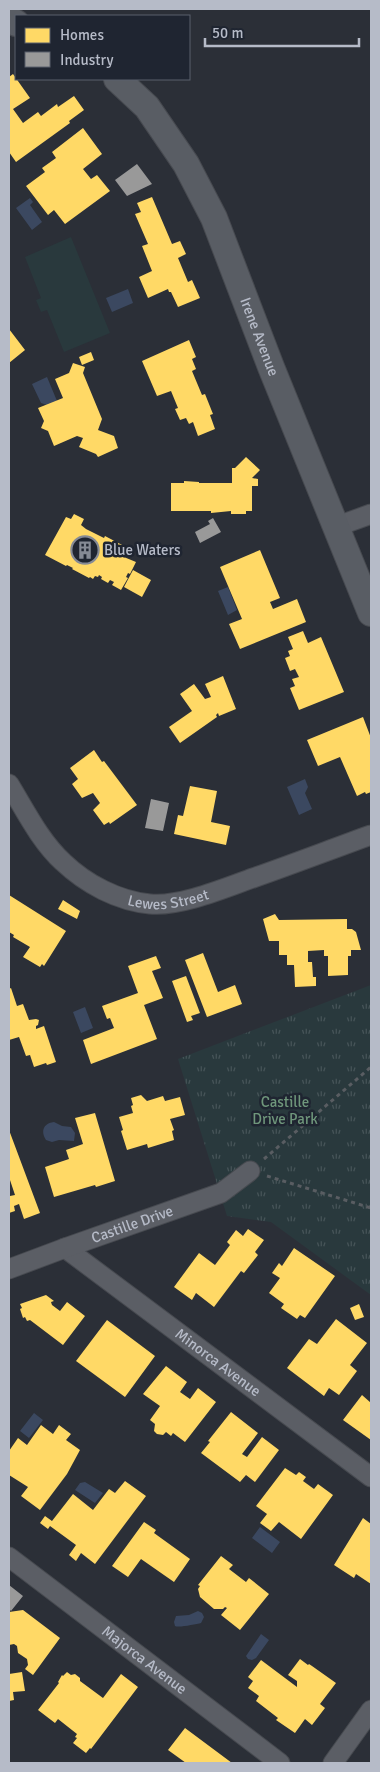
<svg xmlns="http://www.w3.org/2000/svg" width="380" height="1772" viewBox="0 0 380 1772" font-family="Signika,sans-serif">
	<defs>
		<pattern id="park-tufts" width="24" height="20" patternUnits="userSpaceOnUse" patternTransform="scale(1.25)"><rect width="24" height="20" fill="#29393d"/><path d="M3 7l-1-3M5 7V3M7 7l1-3M15 17l-1-3M17 17v-4M19 17l1-3" fill="none" stroke="#465458"/></pattern>
	</defs>
	<rect width="100%" height="100%" fill="#2b2f37"/>
	<path fill="#29393d" d="M71 237 110 333 64 352 47 310 41 312 36 300 41 298 25 257Z"/>
	<path fill="url(#park-tufts)" d="M371 985V1295L271 1222 227 1216 178 1059Z"/>
	<path fill="#3b4860" d="M30 198 33 202 30 205 42 222 32 230 16 208Z
		M128 289 133 303 112 312 106 298Z
		M47 377 57 401 47 405 41 403 32 384Z
		M228 587 237 610 228 615 218 591Z
		M305 779 308 787 305 793 312 809 299 815 287 787Z
		M85 1007 93 1028 81 1033 73 1012Z
		M54 1122 62 1126 71 1127 75 1133 74 1141 59 1140 52 1142 46 1140C40 1131 44 1123 54 1122Z
		M34 1413 43 1420 29 1438 20 1431Z
		M85 1482 103 1493 95 1503 75 1490 80 1483Z
		M260 1527 280 1542 272 1553 252 1538Z
		M198 1611 202 1613 204 1617 201 1623C196 1624 179 1628 175 1626L174 1622 176 1616 189 1615Z
		M261 1634 269 1640 256 1658 252 1660 248 1659 246 1656Z"/>
	<path fill="#ffd966" d="M13 74 30 98 13 109 23 123 38 112 41 116 57 104 58 107 74 96 84 110 69 121 70 123 16 162 9 152V77Z
		M83 128 102 154 83 169 91 179 97 175 110 191 65 224 54 210 48 215 26 186 45 172 42 168 56 158 52 152Z
		M152 197 172 244 180 241 186 254 178 258 188 282 192 280 200 298 178 307 171 292H169L168 289 148 298 139 277 152 271 142 246 148 244 135 214 141 212 137 203Z
		M9 329 25 350 9 363Z
		M189 340 196 357 192 359 196 369 192 371 202 395 205 394 213 414 210 415 215 429 198 436 193 422 189 424 186 418 180 420 175 409 178 408 171 391 157 396 142 361Z
		M91 352 94 360 82 365 79 357Z
		M73 363 85 367 83 373 102 419 98 430 114 436 118 448 98 457 96 454 79 447 83 438 77 436 54 446 48 431 41 428 44 421 38 408 63 398 55 379 69 373Z
		M246 457 260 470 252 478 258 479V486H252V511H246V514H231V511L211 513V511H171V483H184V481L199 482V483H232V468H235Z
		M74 514 84 519 81 525 86 529 104 538 105 536 124 546 119 555 136 562 130 574 128 573 126 577 128 578 121 590 112 585 114 582 110 580 108 583 101 579 102 577 99 575 98 577 95 576 93 579 90 577 89 578 72 569 73 568 67 565 66 566 45 555 66 517 71 519Z
		M260 550 280 598 270 602 273 609 297 599 306 622 240 649 229 624 242 619 220 567Z
		M133 570 151 580 142 597 124 587Z
		M303 631 308 643 321 637 344 692 299 710 290 688 295 686 292 679 299 677 295 669 290 671 285 658 290 656 288 651 293 649 288 637Z
		M223 676 236 709 219 716 218 713 216 715 217 717 180 743 169 727 192 711 180 694 194 684 205 699 211 697 205 684Z
		M363 717 371 738V792L366 794 365 792 357 796 340 757 318 766 307 740Z
		M94 750 102 762 104 761 137 805 110 824 109 822 104 825 93 810 100 803 93 793 82 798 72 784 78 779 70 768Z
		M190 786 217 791 211 822 230 826 226 845 174 834 178 815 183 816Z
		M9 895 66 931 44 966 42 964 40 967 23 957 30 947 13 937 14 935 9 932Z
		M63 900 80 911 77 919 58 909Z
		M275 914 279 920 347 919V929H352L356 932 361 950H351V956H348V975L328 976V956H324V950L308 951V962H312L313 977H316V986L295 987 294 965H287V955H279V941H269L263 919Z
		M203 953 218 992 235 985 242 1004 207 1017 185 960Z
		M156 956 161 968 152 971 163 998 144 1005 157 1039 91 1064 83 1040 114 1028 110 1018 107 1019 102 1006 138 993 128 966Z
		M186 976 200 1013 191 1016 193 1020 187 1022 172 981Z
		M11 988 17 1006 23 1004 29 1020 36 1019 39 1020 38 1025 36 1026V1029L44 1026 56 1062 47 1065 46 1063 34 1067 30 1055 26 1056 19 1037 9 1040V989Z
		M141 1095 147 1101 163 1096 165 1101 180 1097 185 1115 170 1119 174 1130 172 1131 174 1140 148 1148 147 1144 127 1150 121 1131 123 1130 119 1117 133 1113 131 1106 133 1105 131 1098Z
		M95 1113 115 1181 96 1187 95 1185 54 1197 45 1167 69 1159 66 1150 83 1144 75 1118Z
		M9 1130 40 1213 24 1219 19 1204 14 1206 15 1211 9 1213V1193L10 1196 15 1195 9 1177Z
		M248 1229 264 1240 255 1252 258 1255 244 1273 241 1271 214 1307 196 1293 192 1300 174 1287 199 1253 215 1265 230 1245 227 1242 236 1230 243 1236Z
		M294 1248 335 1276 305 1318 300 1315 297 1319 281 1308 284 1304 269 1293 280 1278 272 1273 279 1263 282 1266Z
		M46 1295 54 1301 51 1302 52 1305 60 1311 67 1302 85 1316 63 1345 30 1320 27 1321 25 1317 23 1318 20 1309 22 1308 20 1304Z
		M359 1304 364 1317 355 1320 350 1308Z
		M336 1319 367 1343 350 1365 357 1371 339 1395 329 1388 324 1396 287 1368 309 1339 317 1344Z
		M107 1320 155 1356 125 1397 76 1361Z
		M166 1366 187 1382 180 1392 190 1399 198 1388 216 1402 185 1442 173 1433 171 1436 166 1432 163 1435 157 1434 154 1431 155 1424 150 1420 160 1406 143 1394Z
		M362 1395 371 1403V1440L343 1420Z
		M231 1412 258 1433 242 1454 247 1457 262 1437 279 1450 255 1482 246 1475 240 1482 201 1453 210 1442 208 1441Z
		M41 1425 53 1434 59 1425 71 1434 66 1440 80 1450 67 1474 40 1510 21 1496 28 1487 9 1475V1451L18 1438 27 1445Z
		M285 1468 296 1475 299 1472 306 1477 303 1481 314 1489 318 1484 333 1495 301 1539 279 1522 271 1531 260 1523 267 1514 256 1506Z
		M125 1481 146 1496 95 1564 81 1553 76 1561 69 1555 76 1545 50 1526 48 1529 40 1523 45 1516 52 1521 73 1494 93 1510 109 1489 115 1493Z
		M363 1518 371 1524V1584L356 1574 354 1578 334 1565Z
		M144 1522 156 1530 154 1533 190 1559 174 1582 141 1559 128 1577 112 1566Z
		M221 1556 233 1565 229 1569 246 1582 249 1578 269 1594 240 1630 221 1615 227 1608 225 1607 223 1609H214L200 1597 198 1589 200 1586 198 1585Z
		M23 1610 60 1638 33 1675 25 1669 28 1665 27 1659 18 1653 17 1646 14 1644 9 1645V1612Z
		M300 1659 308 1665 309 1664 312 1666 336 1683 320 1704 325 1708 312 1725 305 1719 295 1733 276 1720 278 1718 256 1701 259 1696 248 1688 253 1681 248 1677 261 1660 297 1687V1681L288 1675Z
		M22 1672 25 1691 13 1692 14 1700 9 1701V1674Z
		M67 1672 71 1675 75 1674 80 1678V1681L103 1698 121 1674 138 1687 91 1749 90 1748 86 1753 73 1743 77 1738 75 1737 77 1734 58 1719 55 1723 38 1710 59 1683 58 1682 62 1675 63 1676Z
		M185 1728 232 1763H186L168 1750Z"/>
	<path fill="#999" d="M137 164 152 184 127 196 115 180Z
		M213 518 221 532 200 543 195 532 210 524 208 521Z
		M151 799 169 803 163 831 145 828Z
		M9 1585 23 1596 11 1611 9 1609Z"/>
	<g fill="none" stroke-linecap="round" stroke-linejoin="round">
		<g stroke="#474a50" stroke-width="21">
			<g id="street">
				<path d="M335 527 371 514"/>
				<path id="s1" d="M9 784C25 810 40 841 63 862 86 884 118 901 150 904 180 907 225 888 253 878 293 864 332 849 371 835"/>
				<path id="s2" d="M65 1248 371 1477"/>
				<path id="s3" d="M9 1269 65 1248 221 1193 250 1171"/>
				<path id="s4" d="M9 1557 280 1763"/>
				<path d="M333 1763 371 1710"/>
			</g>
		</g>
		<g stroke="#474a50" stroke-width="28">
			<g id="secondary">
				<path d="M9 19 16 23"/>
				<path id="s5" d="M117 79 147 107 186 164 214 218 271 367 371 613"/>
			</g>
		</g>
		<path stroke="#595d62" stroke-width="3" stroke-dasharray="4 4" stroke-linecap="butt" d="M264 1159 371 1067
			M267 1176 371 1208"/>
		<use href="#street" stroke="#5b5e65" stroke-width="19"/>
		<use href="#secondary" stroke="#595d64" stroke-width="26"/>
	</g>
	<defs>
		<g id="building-ring" transform="scale(1.4375)"><circle r="9.5" fill="#1f2531" stroke="#858a95" stroke-width="1.5"/><path d="M-4-6H4V6H1V3H-1V6H-4ZM-2.5-4.3h1.7v1.8h-1.7ZM.8-4.3h1.7v1.8H.8ZM-2.5-1h1.7V.8h-1.7ZM.8-1h1.7V.8H.8Z" fill="#858a95"/></g>
	</defs>
	<g fill-rule="evenodd">
		<use href="#building-ring" x="85" y="550"/>
	</g>
	<g text-anchor="middle" dominant-baseline="central" stroke-width="5" stroke-linejoin="round" paint-order="stroke">
		<g font-size="15" fill="#b6bbc8" stroke="#1f2531">
			<text stroke="none"><textPath href="#s5" startOffset="298">Irene Avenue</textPath></text>
			<text stroke="none"><textPath href="#s1" startOffset="212">Lewes Street</textPath></text>
			<text stroke="none"><textPath href="#s3" startOffset="131">Castille Drive</textPath></text>
			<text stroke="none"><textPath href="#s2" startOffset="191">Minorca Avenue</textPath></text>
			<text stroke="none"><textPath href="#s4" startOffset="170">Majorca Avenue</textPath></text>
		</g>
		<g font-size="15" fill="#b6bbc8" stroke="#1f2531" text-anchor="start">
			<text x="104" y="550">Blue Waters</text>
		</g>
		<g font-size="15" fill="#6f967b" stroke="#1f2531">
			<text x="285" y="1102">Castille<tspan x="285" dy="17">Drive Park</tspan></text>
		</g>
	</g>
	<rect width="380" height="1772" fill="none" stroke="#b6bbc8" stroke-width="20"/>
	<rect x="15" y="15" width="175" height="65" fill="#1f2531" stroke="#5b616d"/>
	<rect x="25" y="28" width="25" height="15" fill="#ffd966" stroke="#5b616d"/>
	<text x="60" y="40" font-size="15" fill="#b6bbc8">Homes</text>
	<rect x="25" y="52" width="25" height="15" fill="#999999" stroke="#5b616d"/>
	<text x="60" y="65" font-size="15" fill="#b6bbc8">Industry</text>
	<path d="M205 38v8h154v-8" fill="none" stroke="#b6bbc8" stroke-width="2.5"/>
	<text x="212" y="38" font-size="15" fill="#b6bbc8" stroke="#1f2531" stroke-width="4" paint-order="stroke">50 m</text>
</svg>
